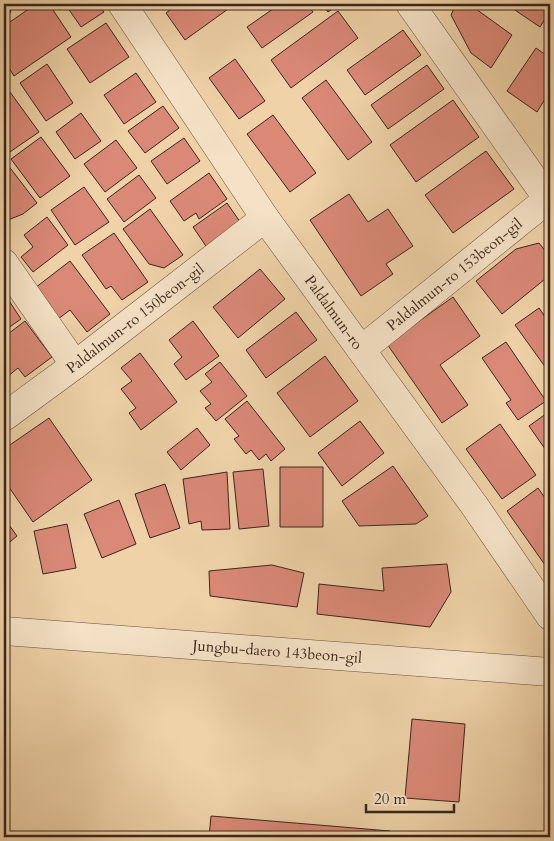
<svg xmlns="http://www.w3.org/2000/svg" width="554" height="841" viewBox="0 0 554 841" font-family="Cardo,serif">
	<rect width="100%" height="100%" fill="#efd2a8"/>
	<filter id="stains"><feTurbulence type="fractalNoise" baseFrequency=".004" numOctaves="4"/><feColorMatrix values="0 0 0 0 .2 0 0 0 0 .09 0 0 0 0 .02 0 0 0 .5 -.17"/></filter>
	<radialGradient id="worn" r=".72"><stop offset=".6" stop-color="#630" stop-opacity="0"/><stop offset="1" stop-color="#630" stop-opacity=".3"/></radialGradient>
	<path fill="#da8977" stroke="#3b261c" d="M4 4H6L11 12 4 17Z
		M36 4H49L71 37 14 76 4 60V26Z
		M65 4H98L104 12 81 27Z
		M178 4H235L185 40 166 13Z
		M280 4H307L313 12 262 48 247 27Z
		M322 4H339L328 12Z
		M456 4H469L512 35 491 68 471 53 451 15Z
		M506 4H550V11L540 27Z
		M338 11 358 38 291 88 271 60Z
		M106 23 129 57 90 83 67 49Z
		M403 30 421 55 365 95 347 70Z
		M536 48 550 58V91L537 112 507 91Z
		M235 59 265 101 239 119 209 78Z
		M47 64 73 103 46 121 20 83Z
		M427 65 444 89 388 129 371 105Z
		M136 73 156 102 124 124 104 95Z
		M326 80 372 142 348 160 302 98Z
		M10 92 39 132 4 156V96Z
		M453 100 479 137 416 182 390 145Z
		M163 106 179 128 145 153 128 131Z
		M81 113 101 141 75 159 56 132Z
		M273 115 316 173 290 192 247 134Z
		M41 137 70 176 40 198 11 159Z
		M184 138 200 161 167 184 151 161Z
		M116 140 137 168 105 192 84 164Z
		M486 151 514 189 453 233 425 195Z
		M4 160 37 203 23 214 8 220H4Z
		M209 173 227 199 199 219 196 213 184 221 170 201Z
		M139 175 156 198 124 222 107 199Z
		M84 187 109 222 75 245 51 210Z
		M349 194 368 222 388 209 413 246 386 264 393 274 361 296 310 220Z
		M227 203 245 229 210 252 193 227Z
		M150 209 183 255 164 268 149 264 123 229Z
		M47 217 68 245 33 272 21 257 33 247 24 235Z
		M114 233 148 282 122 300 111 286 106 289 82 255Z
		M539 243 550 257V275L502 314 476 281 516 249Z
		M70 261 110 314 87 332 70 310 58 319 35 288Z
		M260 269 285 299 238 338 213 307Z
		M4 293 21 319 4 331Z
		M453 297 480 336 440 365 468 405 442 423 387 344Z
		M539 308 550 324V365L546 368 515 325Z
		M296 312 317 340 266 378 246 350Z
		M25 321 52 357 25 377 18 368 7 377 4 372V337Z
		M193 321 219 356 186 380 174 364 182 357 169 340Z
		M506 342 546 401 518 420 506 403 511 400 482 358Z
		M140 353 177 402 141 430 129 413 136 408 121 389 132 381 121 368Z
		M325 356 358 401 310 437 277 393Z
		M220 362 247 396 216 421 205 408 211 404 200 391 212 382 205 374Z
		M247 401 285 449 271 461 266 454 259 460 251 450 246 454 234 439 239 436 225 419Z
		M550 411V456L529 426Z
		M49 418 92 480 33 522 4 480V449Z
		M360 421 384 453 342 486 318 453Z
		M500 424 536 475 502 499 466 449Z
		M197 428 210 445 181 470 167 452Z
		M393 466 428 516 416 524 359 526 342 501Z
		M280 467H323V527H280Z
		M263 469 269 526 239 529 233 472Z
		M227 472 230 529 202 530 201 521 189 524 183 479Z
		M165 484 180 528 150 538 135 494Z
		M538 488 550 505V572L507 511Z
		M119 500 136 544 102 558 84 514Z
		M4 518 17 536 4 547Z
		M67 524 76 568 43 574 34 531Z
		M447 564 451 592 430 627 317 614 319 584 384 591 382 568Z
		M272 565 304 573 297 607 210 596 209 571Z
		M412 719 465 724 459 802 405 798Z
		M211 816 390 831 389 837H209Z"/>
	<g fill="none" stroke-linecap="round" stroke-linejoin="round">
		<g stroke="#68513f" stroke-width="29">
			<g id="minor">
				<path d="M410 4 550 202"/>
				<path d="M4 263 75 365"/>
				<path id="s1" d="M361 350 548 199 550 197"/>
				<path id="s2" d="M4 417 75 365 265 218"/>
				<path id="s3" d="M4 631 550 672"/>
			</g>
		</g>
		<g stroke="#68513f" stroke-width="29">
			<g id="tertiary">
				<path id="s4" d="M122 4 265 218 474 505 550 616"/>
			</g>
		</g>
		<use href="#minor" stroke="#f5e2c6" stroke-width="28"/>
		<use href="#tertiary" stroke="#f5e2c6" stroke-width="28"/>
	</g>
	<g text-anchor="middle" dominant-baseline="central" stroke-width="4.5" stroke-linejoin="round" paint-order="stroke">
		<g font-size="15" fill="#3b261c" stroke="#f5e2c6">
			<text stroke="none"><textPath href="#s1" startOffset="120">Paldalmun-ro 153beon-gil</textPath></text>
			<text stroke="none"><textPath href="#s4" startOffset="374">Paldalmun-ro</textPath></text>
			<text stroke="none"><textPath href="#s2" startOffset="164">Paldalmun-ro 150beon-gil</textPath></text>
			<text stroke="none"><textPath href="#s3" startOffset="274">Jungbu-daero 143beon-gil</textPath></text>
		</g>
	</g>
	<rect width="554" height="841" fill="none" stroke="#efd2a8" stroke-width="20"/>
	<rect x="5" y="5" width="544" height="831" fill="none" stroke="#3b261c" stroke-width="2.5"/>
	<rect x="10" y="10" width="534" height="821" fill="none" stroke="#3b261c"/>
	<path d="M366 804v8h88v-8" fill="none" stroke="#3b261c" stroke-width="2.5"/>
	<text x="374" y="804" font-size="15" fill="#3b261c" stroke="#f5e2c6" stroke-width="4" paint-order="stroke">20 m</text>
	<rect width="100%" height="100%" filter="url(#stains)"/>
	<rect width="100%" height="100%" fill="url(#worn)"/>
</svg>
